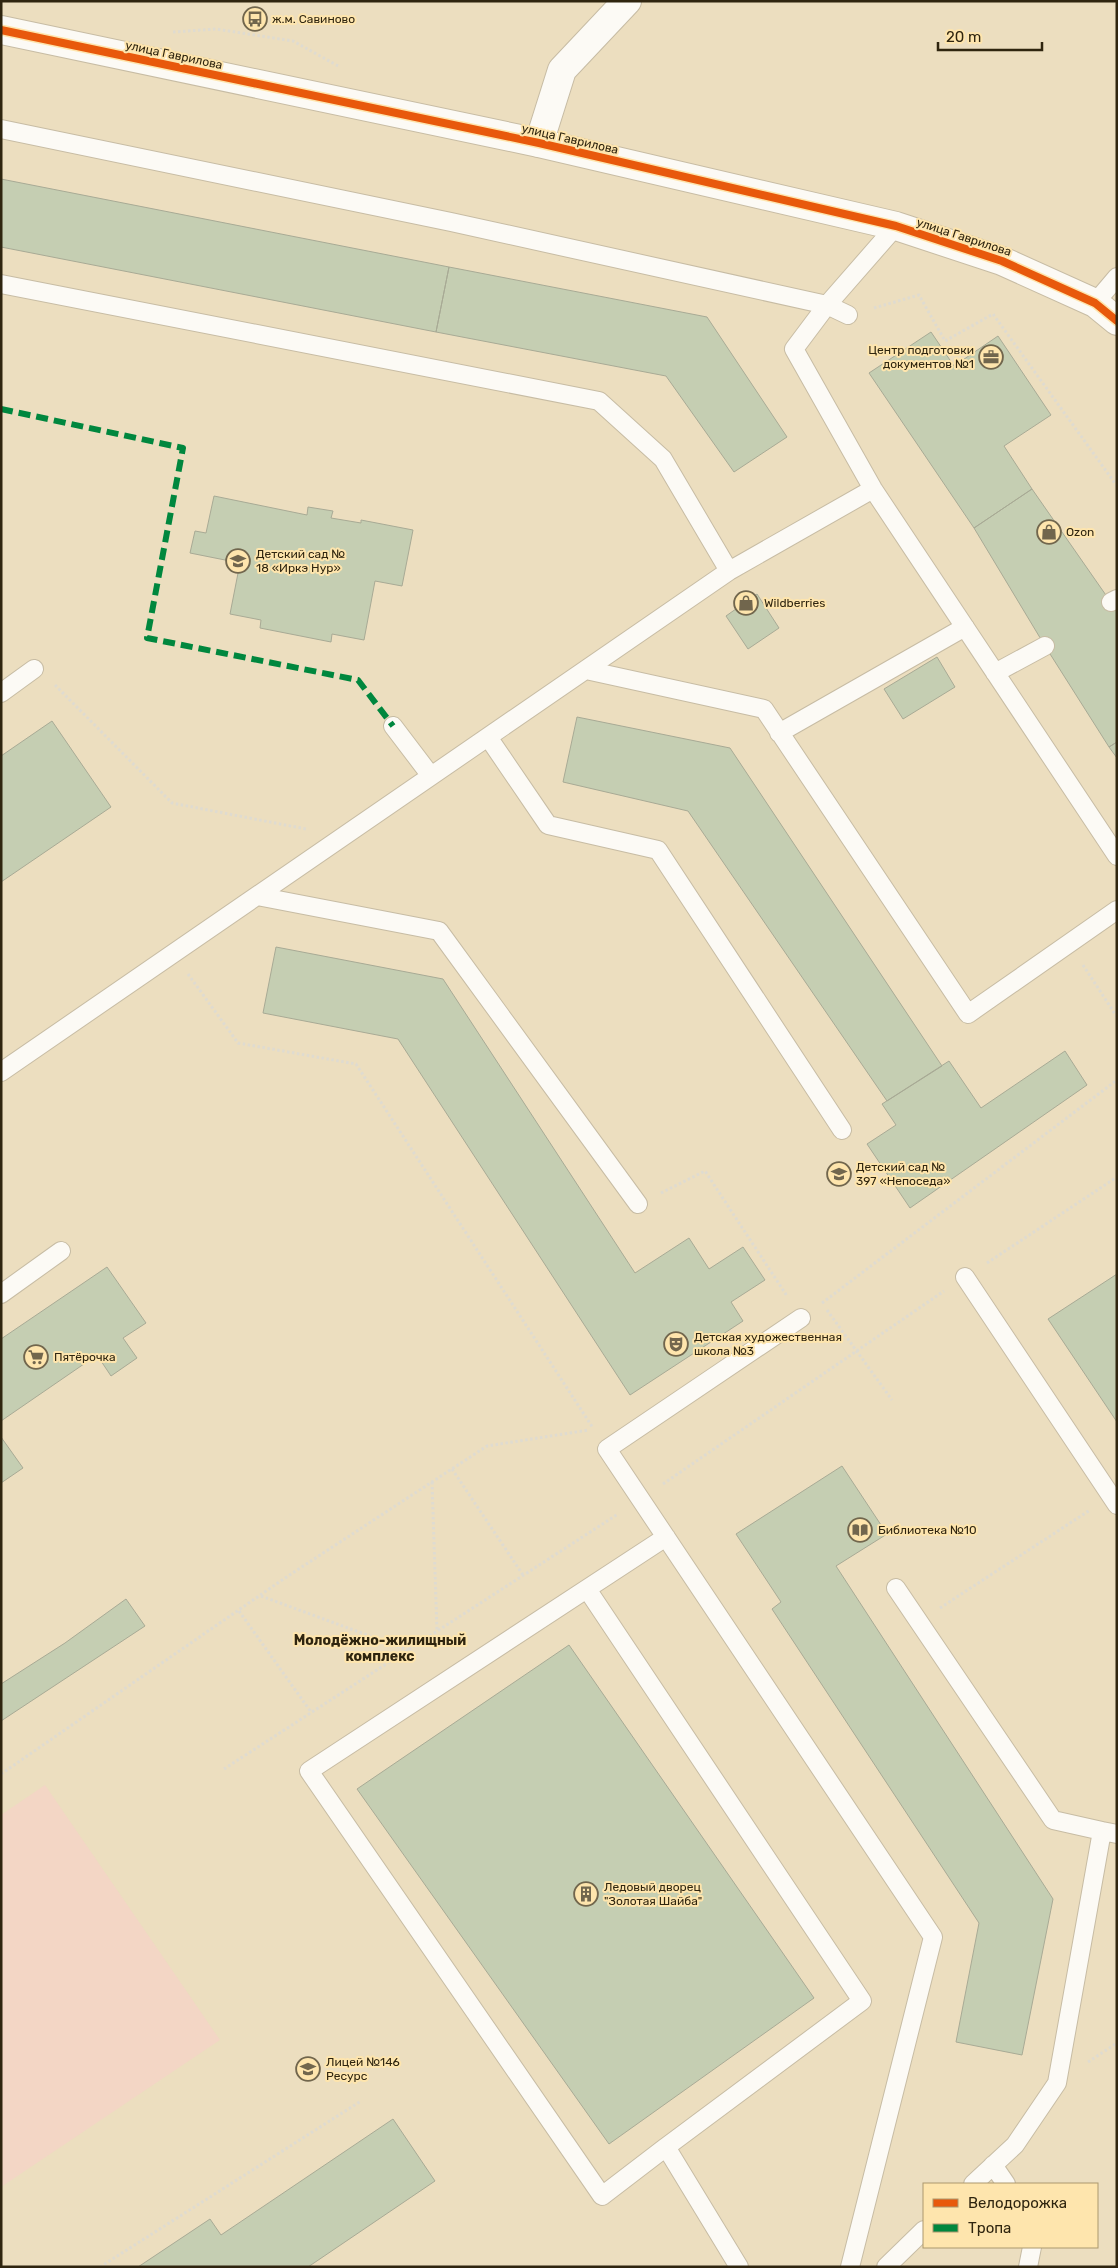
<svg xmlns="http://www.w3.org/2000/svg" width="1118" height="2268" viewBox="0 0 1118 2268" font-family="Rubik,sans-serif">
	<rect width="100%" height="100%" fill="#ecdebf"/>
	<path fill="#f3d6c5" d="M45 1785 220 2040 1 2187V1815Z"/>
	<path fill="#c5ceb2" stroke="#a8aa95" d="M1 179 449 267 436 332 1 247Z
		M449 267 707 317 787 437 734 472 666 376 436 332Z
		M931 332 954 366 998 336 1051 415 1004 446 1032 489 974 528 869 373Z
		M1032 489 1117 611V742L1109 747 1045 646 974 528Z
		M214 496 307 515 308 507 333 511 331 518 361 523V520L413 530 402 586 375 581 364 640 332 634 331 642 260 628 261 620 230 614 240 563 190 553 195 531 206 533Z
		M757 594 779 628 748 649 726 616Z
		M937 657 955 687 903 719 884 689Z
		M577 717 730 748 942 1066 887 1101 688 811 563 782Z
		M52 721 111 807 1 882V756Z
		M1117 742V758L1109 747Z
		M276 947 443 979 635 1273 689 1238 709 1269 743 1247 765 1280 731 1302 743 1321 630 1395 398 1039 263 1013Z
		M1065 1051 1087 1085 910 1208 867 1144 896 1125 882 1104 949 1061 981 1108Z
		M107 1267 146 1323 123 1338 137 1358 111 1376 97 1355 1 1421V1339Z
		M1117 1274V1422L1048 1319Z
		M1 1437 23 1468 1 1483Z
		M842 1466 887 1534 836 1566 1053 1899 1022 2055 956 2042 979 1923 772 1609 781 1602 736 1534Z
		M126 1599 145 1626 1 1721V1684L65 1643Z
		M569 1645 814 1998 609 2144 357 1789Z
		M393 2119 435 2181 308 2267H138L210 2219 221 2235Z"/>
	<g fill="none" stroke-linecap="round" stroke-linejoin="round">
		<g stroke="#c7bca4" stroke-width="20">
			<path id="lane" d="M1 129 451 222 827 305 848 315
				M896 226 827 305 794 349 873 489 1117 856
				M1 284 599 401 663 459 729 571
				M1095 303 1117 277
				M1111 602 1117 599
				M586 670 764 709 968 1014 1117 910
				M995 673 1045 646
				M1 693 34 669
				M393 726 431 776
				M779 733 965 627
				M488 737 548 825 658 850 842 1130
				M257 896 439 931 638 1204
				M1 1072 729 571 873 489
				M965 1277 1117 1505
				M1 1294 61 1251
				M801 1318 607 1449 933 1937 850 2267
				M666 1537 309 1771 602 2196 666 2147 739 2267
				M896 1588 1053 1820 1102 1831
				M587 1589 862 2001 666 2147
				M993 2165 1006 2184
				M973 2184 1015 2145 1057 2083 1102 1831 1117 1834
				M886 2267 924 2230
				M1028 2267 1032 2247"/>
		</g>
		<g stroke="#c7bca4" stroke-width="30">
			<path id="street" d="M539 143 562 70 627 1"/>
		</g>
		<g stroke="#c7bca4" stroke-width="30">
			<path id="secondary" d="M1 30 539 143 896 226 1002 261 1095 303 1117 321"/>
		</g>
		<path stroke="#dfdbd0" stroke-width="3" stroke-dasharray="2.5 2.5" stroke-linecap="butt" d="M173 32 216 29 293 41 340 67
			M874 308 919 295 945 341 993 314 1117 486
			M55 685 172 803 306 829
			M1083 965 1117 1017
			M188 974 238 1043 356 1064 593 1428
			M661 1193 705 1171 787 1296
			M987 1263 1117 1177
			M822 1303 1117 1080
			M827 1310 892 1400
			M452 1469 523 1575
			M432 1482 437 1631
			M663 1484 944 1291
			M261 1596 408 1650
			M940 1608 1090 1510
			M239 1611 311 1712
			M224 1769 618 1514
			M1 1774 285 1578 487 1446 589 1430
			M1088 2062 1117 2043
			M100 2267 361 2101"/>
		<use href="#lane" stroke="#fcfaf5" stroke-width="18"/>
		<use href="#street" stroke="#fcfaf5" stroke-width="28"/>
		<use href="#secondary" stroke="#fcfaf5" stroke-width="28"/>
		<path stroke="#00873e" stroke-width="6" stroke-dasharray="12 6" stroke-linecap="butt" d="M1 409 183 448 147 638 358 680 393 726"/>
		<g stroke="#fee5ad" stroke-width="11">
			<path id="cycleway" d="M1 30 539 143 896 226 1002 261 1095 303 1117 321"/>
		</g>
		<use href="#cycleway" stroke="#e8590c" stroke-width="8"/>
	</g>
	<defs>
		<g id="bus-ring" transform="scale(1.25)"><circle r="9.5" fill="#fee5ad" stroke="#71664d" stroke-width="1.5"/><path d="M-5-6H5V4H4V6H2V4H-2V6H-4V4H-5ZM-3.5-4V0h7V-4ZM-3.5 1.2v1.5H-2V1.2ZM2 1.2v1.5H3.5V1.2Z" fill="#71664d"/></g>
		<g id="office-ring" transform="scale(1.25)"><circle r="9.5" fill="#fee5ad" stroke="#71664d" stroke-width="1.5"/><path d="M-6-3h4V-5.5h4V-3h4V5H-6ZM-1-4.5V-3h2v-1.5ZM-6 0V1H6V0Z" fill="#71664d"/></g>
		<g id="shop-ring" transform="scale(1.25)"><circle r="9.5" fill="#fee5ad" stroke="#71664d" stroke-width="1.5"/><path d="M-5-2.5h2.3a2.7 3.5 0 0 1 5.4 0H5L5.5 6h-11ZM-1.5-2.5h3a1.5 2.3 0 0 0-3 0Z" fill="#71664d"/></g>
		<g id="school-ring" transform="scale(1.25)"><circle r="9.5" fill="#fee5ad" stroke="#71664d" stroke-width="1.5"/><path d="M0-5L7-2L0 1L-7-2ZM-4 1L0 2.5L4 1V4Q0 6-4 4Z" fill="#71664d"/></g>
		<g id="theatre-ring" transform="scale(1.25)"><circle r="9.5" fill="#fee5ad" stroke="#71664d" stroke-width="1.5"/><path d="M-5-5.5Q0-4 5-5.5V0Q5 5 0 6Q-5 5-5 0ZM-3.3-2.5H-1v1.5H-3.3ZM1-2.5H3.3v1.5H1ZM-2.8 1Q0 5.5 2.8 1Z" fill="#71664d"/></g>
		<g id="supermarket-ring" transform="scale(1.25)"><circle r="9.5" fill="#fee5ad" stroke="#71664d" stroke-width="1.5"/><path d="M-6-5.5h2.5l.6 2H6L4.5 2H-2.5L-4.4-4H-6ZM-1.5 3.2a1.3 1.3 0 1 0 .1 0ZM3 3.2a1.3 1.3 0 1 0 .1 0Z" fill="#71664d"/></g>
		<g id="library-ring" transform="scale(1.25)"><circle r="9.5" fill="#fee5ad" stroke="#71664d" stroke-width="1.5"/><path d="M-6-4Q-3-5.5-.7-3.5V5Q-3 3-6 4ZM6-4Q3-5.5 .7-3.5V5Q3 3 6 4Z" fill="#71664d"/></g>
		<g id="building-ring" transform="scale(1.25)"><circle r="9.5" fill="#fee5ad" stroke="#71664d" stroke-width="1.5"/><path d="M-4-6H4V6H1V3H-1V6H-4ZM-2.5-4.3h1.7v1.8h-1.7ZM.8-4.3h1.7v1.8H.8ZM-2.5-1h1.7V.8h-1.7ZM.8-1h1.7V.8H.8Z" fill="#71664d"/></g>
	</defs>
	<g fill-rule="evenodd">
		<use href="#bus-ring" x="255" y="19"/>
		<use href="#office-ring" x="991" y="357"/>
		<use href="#shop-ring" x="1049" y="532"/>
		<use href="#school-ring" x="238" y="561"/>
		<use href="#shop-ring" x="746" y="603"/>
		<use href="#school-ring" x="839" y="1174"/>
		<use href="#theatre-ring" x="676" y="1344"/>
		<use href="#supermarket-ring" x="36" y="1357"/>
		<use href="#library-ring" x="860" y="1530"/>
		<use href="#building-ring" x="586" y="1894"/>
		<use href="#school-ring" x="308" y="2069"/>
	</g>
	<g text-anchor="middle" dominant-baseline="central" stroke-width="4" stroke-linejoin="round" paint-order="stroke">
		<g font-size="12" fill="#2f250f" stroke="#fee5ad" text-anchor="start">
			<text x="272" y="19">ж.м. Савиново</text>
			<text x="974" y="350" text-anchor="end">Центр подготовки<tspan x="974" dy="14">документов №1</tspan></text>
			<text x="1066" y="532">Ozon</text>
			<text x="256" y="554">Детский сад №<tspan x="256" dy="14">18 «Иркэ Нур»</tspan></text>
			<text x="764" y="603">Wildberries</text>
			<text x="856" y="1167">Детский сад №<tspan x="856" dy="14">397 «Непоседа»</tspan></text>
			<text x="694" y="1337">Детская художественная<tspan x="694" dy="14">школа №3</tspan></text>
			<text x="54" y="1357">Пятёрочка</text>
			<text x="878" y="1530">Библиотека №10</text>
			<text x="604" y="1887">Ледовый дворец<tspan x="604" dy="14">"Золотая Шайба"</tspan></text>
			<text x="326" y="2062">Лицей №146<tspan x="326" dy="14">Ресурс</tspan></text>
		</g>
		<g font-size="12" fill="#2f250f" stroke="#fee5ad">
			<text transform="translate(174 55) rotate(12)">улица Гаврилова</text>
			<text transform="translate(570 139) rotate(13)">улица Гаврилова</text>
			<text transform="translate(964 237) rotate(18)">улица Гаврилова</text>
		</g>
		<g font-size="14" font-weight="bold" fill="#2f250f" stroke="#fee5ad">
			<text x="380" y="1640">Молодёжно-жилищный<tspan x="380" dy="16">комплекс</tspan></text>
		</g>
	</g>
	<rect width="1118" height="2268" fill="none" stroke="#2f250f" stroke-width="5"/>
	<rect x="923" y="2183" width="175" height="65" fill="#fee5ad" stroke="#ab986e"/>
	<rect x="933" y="2199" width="25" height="8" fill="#e8590c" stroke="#ab986e"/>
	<text x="968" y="2208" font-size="15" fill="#2f250f">Велодорожка</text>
	<rect x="933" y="2224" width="25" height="8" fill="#00873e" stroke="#ab986e"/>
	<text x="968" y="2233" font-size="15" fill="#2f250f">Тропа</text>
	<path d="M938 42v8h104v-8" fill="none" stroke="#2f250f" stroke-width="2.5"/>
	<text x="946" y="42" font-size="15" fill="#2f250f" stroke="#fee5ad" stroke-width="4" paint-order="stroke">20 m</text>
</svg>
